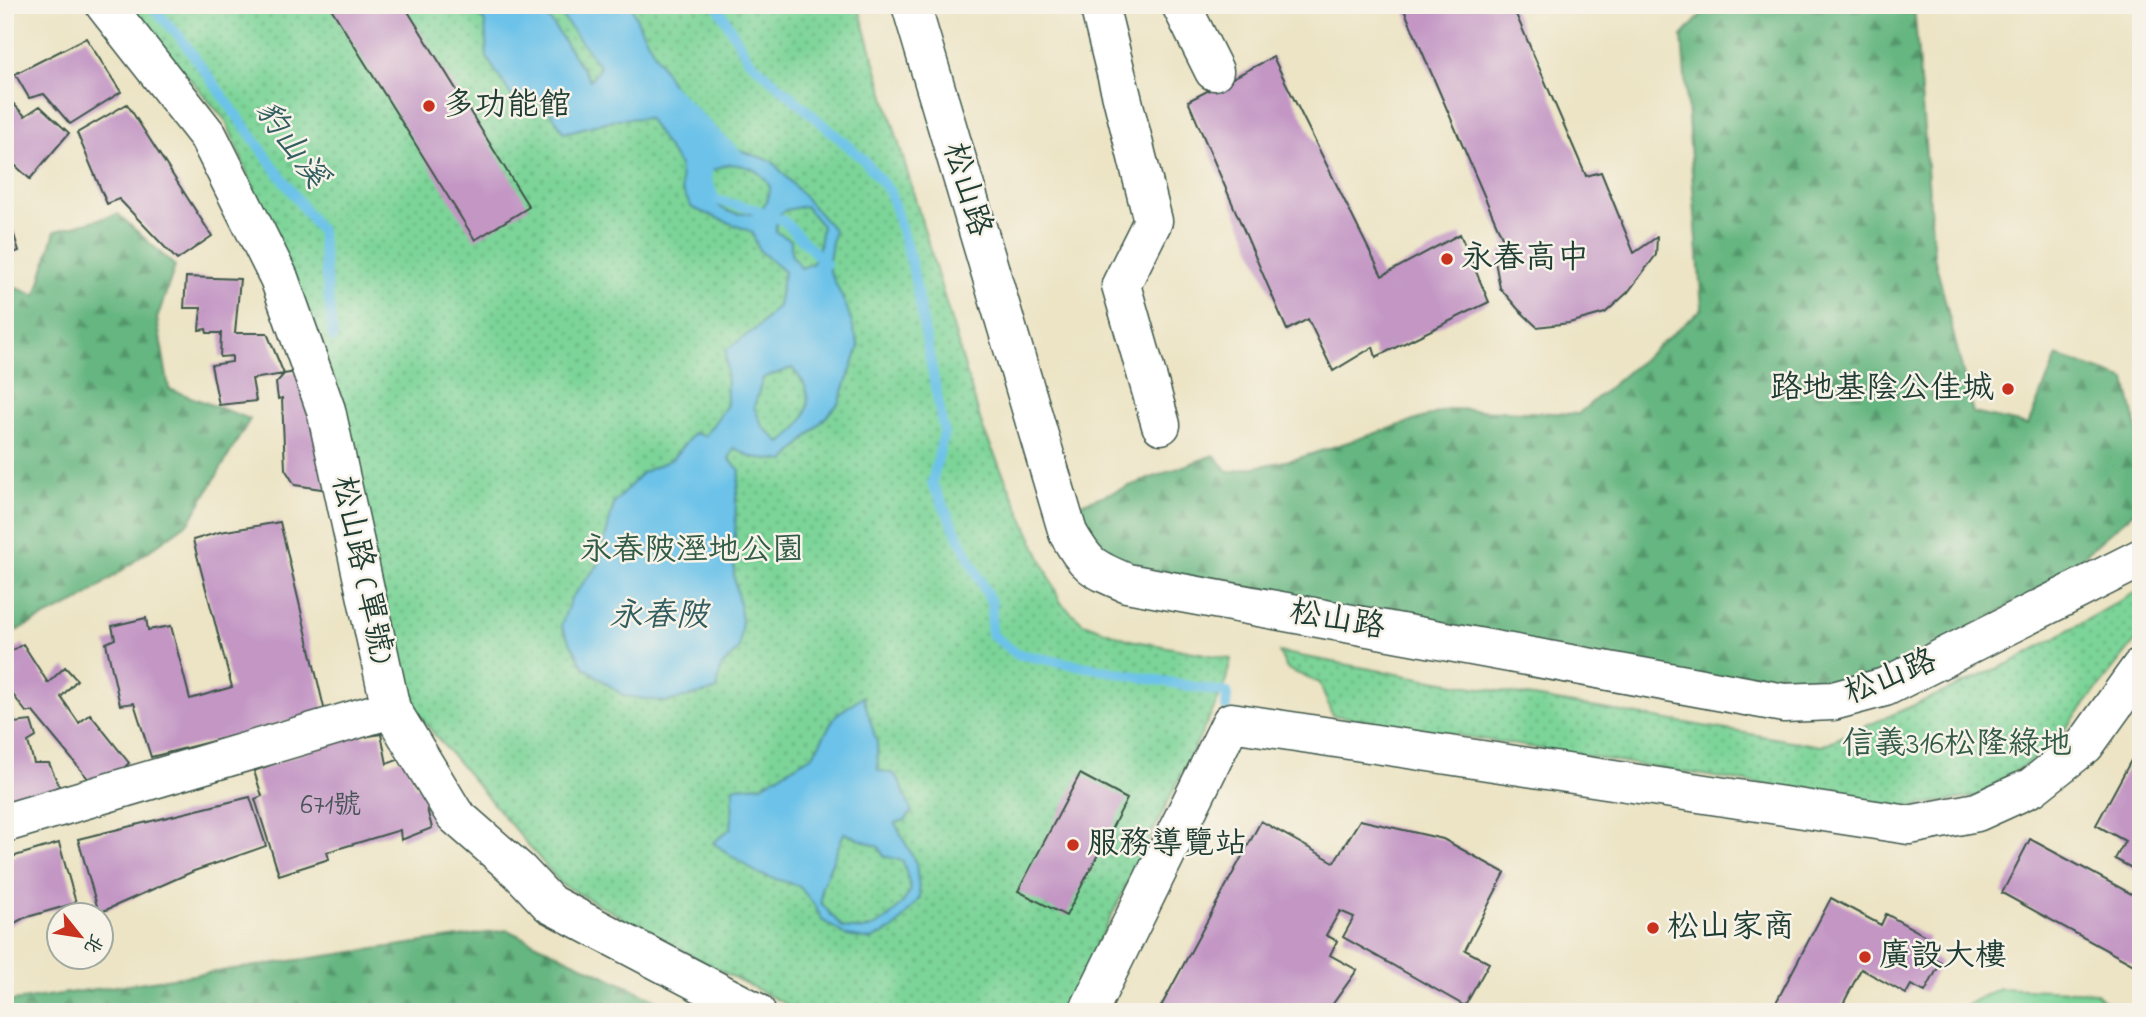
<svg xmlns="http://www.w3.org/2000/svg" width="2146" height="1017" viewBox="0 0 2146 1017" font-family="'Indie Flower','LXGW WenKai TC',sans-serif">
	<defs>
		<pattern id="forest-firs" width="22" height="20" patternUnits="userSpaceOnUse" patternTransform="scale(1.75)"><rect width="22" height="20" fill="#65b680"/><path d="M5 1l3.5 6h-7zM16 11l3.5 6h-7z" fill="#53956a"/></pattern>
		<pattern id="park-dots" width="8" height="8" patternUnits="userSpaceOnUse" patternTransform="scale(1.75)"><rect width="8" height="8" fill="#7cd498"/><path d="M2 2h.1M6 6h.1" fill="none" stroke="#65ad7d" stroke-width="1.8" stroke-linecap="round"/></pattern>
	</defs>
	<rect width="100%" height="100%" fill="#f7f3e8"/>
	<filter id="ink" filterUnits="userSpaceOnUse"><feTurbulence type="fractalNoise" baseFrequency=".0143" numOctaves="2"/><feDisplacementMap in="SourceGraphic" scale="14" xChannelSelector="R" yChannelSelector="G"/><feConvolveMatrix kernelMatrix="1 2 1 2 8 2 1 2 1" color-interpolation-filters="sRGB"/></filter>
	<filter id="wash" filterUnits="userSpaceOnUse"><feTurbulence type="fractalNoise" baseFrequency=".00686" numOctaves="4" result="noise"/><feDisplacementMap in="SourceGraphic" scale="28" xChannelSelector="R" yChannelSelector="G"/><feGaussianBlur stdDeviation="1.57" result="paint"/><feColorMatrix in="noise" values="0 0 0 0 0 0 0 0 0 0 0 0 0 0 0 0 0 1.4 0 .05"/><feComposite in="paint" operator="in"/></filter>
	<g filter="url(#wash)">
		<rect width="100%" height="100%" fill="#ece4c5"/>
		<path fill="#7cd498" stroke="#4e8866" stroke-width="2" d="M1999 988 2095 992 2115 1012H1953Z"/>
		<path fill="url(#forest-firs)" stroke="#427a5a" stroke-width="2" d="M1710 5H1914L1934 256 1973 413 2028 425 2057 356 2126 380 2141 446V506L2053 582 1885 676 1784 695 1125 575 1095 544 1080 504 1214 455 1229 472 1296 459 1450 409 1578 414 1702 309 1682 36Z
			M118 214 175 266 157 319 169 389 250 419 190 521 81 600 5 636V283L36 296 55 231Z
			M507 930 682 1012H5V1002Z"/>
		<path fill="url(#park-dots)" stroke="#4e8866" stroke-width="2" d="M126 5H858L983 429 1061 603 1083 623 1130 640 1231 659 1224 688 1064 1012H801L700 960 561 884 402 696 326 367 226 121Z
			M2138 591H2141V634L2050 748 1978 796 1905 808 1332 715 1320 683 1287 669 1279 652 1403 675 1821 746 2010 663Z"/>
		<path fill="#6cc2e9" stroke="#46808e" stroke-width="2" fill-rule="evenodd" d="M471 5H631L641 29 682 102 723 145 772 161 834 230 828 267 847 308 859 347 839 403 785 461 751 457 734 448 729 459 740 470 736 499 734 576 742 620 739 649 721 667 717 690 666 702 624 696 584 667 561 626 571 598 599 564 614 503 642 473 672 459 694 433 705 436 727 405 726 350 758 327 778 306 784 272 759 250 752 232 692 208 682 190 679 165 648 118 618 119 564 133 545 103 513 98 487 58 485 22ZM558 11 600 67 590 80 548 17ZM728 164C748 165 760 169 770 187L767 201 758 213C726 217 712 208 703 178L710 171ZM805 206 822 226 818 253 812 264 801 268 791 254V240L776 232V217L786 210ZM792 368C796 373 803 380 805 386 814 409 800 429 781 443L763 427 754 407 763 378Z
			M863 696 877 743 878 770 894 774 900 782 912 812 905 820 895 823 916 863 920 898 895 928 872 940 847 936 822 920 815 906 799 886 759 874 713 843 731 828 734 787 762 785 813 755 836 715ZM844 833 879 847 884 856 903 861 911 890C901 907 886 925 865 929 859 930 850 928 843 928L821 903V889Z"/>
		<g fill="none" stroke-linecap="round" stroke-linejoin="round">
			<path stroke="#6cc2e9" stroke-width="10" d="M150 5 180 37 321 232 333 338
				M717 5 748 59 863 159 890 192 912 265 944 432 932 483 992 604 991 634 1017 654 1227 693 1226 707
				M670 89 713 132 711 146
				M713 132 739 156
				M709 162 706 178 715 200 754 209 784 221 826 264"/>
		</g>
		<g id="blocks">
			<path fill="#c396c4" d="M329 5H404L529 207 475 240Z
				M1402 5H1512L1586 176 1601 172 1634 253 1657 237 1656 255 1628 292 1605 313 1569 323 1537 327 1518 309 1500 288 1495 261 1505 244Z
				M86 38 121 92 70 124 44 94 29 98 15 74Z
				M1273 57 1382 276 1460 234 1489 302 1376 357 1373 347 1333 371 1308 319 1287 330 1188 101Z
				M5 95 25 116 40 106 69 133 30 179 5 156Z
				M127 104 212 236 177 260 119 199 107 204 77 133Z
				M5 206 19 251 5 256Z
				M186 277 240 279 235 333H267L284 374 252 379 256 401 219 405 211 365 232 362V356L220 357 221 333H207L206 329 199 330 201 308H184Z
				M303 371 328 490 295 485 285 469 282 398 278 399 276 383 284 374Z
				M280 522 325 712 151 757 134 703 120 705 106 643 115 639 112 626 146 618 148 630 171 626 190 699 232 687 193 540 220 532Z
				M23 644 48 683 65 667 77 680 61 697 79 723 90 714 129 763 99 792 33 712H26L5 684V655Z
				M11 703 14 723 31 721 36 737 28 742 34 763H49L66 802 5 814V704Z
				M360 732 364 737 381 734 387 764 405 757 415 787 425 783 434 806 427 809 432 828 401 840 400 830 327 852 329 859 279 875 255 799 262 796 254 771Z
				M2141 742V873L2115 859 2125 841 2096 825Z
				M1080 774 1127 799 1066 916 1018 891Z
				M250 797 266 846 194 871 99 913 78 839Z
				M1360 820 1443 839 1505 873 1465 950 1489 963 1465 1006 1343 937 1354 917 1340 911 1326 935 1337 941 1330 955 1357 970 1327 1012H1158L1261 821 1334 862Z
				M2030 839 2141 899V969L2002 893Z
				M59 843 76 903 24 918 5 928V859Z
				M1831 898 1881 925 1886 914 1929 938 1921 952 1941 962 1925 992 1911 985 1906 994 1861 969 1839 1012H1771Z"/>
		</g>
	</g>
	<g filter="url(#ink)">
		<use href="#blocks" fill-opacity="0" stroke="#3e564a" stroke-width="2"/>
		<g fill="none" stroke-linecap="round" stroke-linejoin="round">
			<g stroke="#3e564a" stroke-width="41">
				<path id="minor" d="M105 5 208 136 279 278 326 410 391 709 455 815 519 871 550 904 756 1012
					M911 5 1068 533C1087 566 1091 568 1127 583L1784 703 1833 701 1885 687 2141 558
					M1099 5 1153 221 1121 285 1161 425
					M1181 5 1214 71
					M5 823 391 709
					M1088 1012 1231 722 1909 825 1977 812 2032 787 2085 745 2141 667"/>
			</g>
			<use href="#minor" stroke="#fff" stroke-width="38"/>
		</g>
	</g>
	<g fill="#c8321e" stroke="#f7f3e8" stroke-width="2.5">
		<circle cx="429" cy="106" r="7"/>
		<circle cx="1447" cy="259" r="7"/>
		<circle cx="2008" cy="389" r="7"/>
		<circle cx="1073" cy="845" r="7"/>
		<circle cx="1653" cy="928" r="7"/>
		<circle cx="1865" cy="957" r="7"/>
	</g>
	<g text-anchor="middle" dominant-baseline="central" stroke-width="5" stroke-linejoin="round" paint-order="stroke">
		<g font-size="28" fill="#485358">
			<text x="331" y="806">671號</text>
		</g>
		<g font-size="32" fill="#1f3d34" stroke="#f7f3e8" text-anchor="start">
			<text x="443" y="106">多功能館</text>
			<text x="1461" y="259">永春高中</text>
			<text x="1994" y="389" text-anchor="end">路地基陰公佳城</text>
			<text x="1087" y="845">服務導覽站</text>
			<text x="1667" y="928">松山家商</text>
			<text x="1879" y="957">廣設大樓</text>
		</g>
		<g font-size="32" fill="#1f3d34" stroke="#f7f3e8">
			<text transform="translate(966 190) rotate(73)">松山路</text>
			<text transform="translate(361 570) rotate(78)">松山路 (單號)</text>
			<text transform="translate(1337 621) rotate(10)">松山路</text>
			<text transform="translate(1891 678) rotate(-22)">松山路</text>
		</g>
		<g font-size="32" fill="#325b48" stroke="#f7f3e8">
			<text x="692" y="551">永春陂溼地公園</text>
			<text x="1957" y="745">信義316松隆綠地</text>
		</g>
		<g font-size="33" font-style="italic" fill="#325e61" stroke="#f7f3e8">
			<text transform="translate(290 145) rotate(54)">豹山溪</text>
			<text x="659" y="617">永春陂</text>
		</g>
	</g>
	<rect width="2146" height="1017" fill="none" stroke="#f7f3e8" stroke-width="28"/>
	<g transform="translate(80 936) rotate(120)"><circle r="33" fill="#f7f3e8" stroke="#a1aaa0" stroke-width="2"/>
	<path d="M0-5L12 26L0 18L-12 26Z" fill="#c8321e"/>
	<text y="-10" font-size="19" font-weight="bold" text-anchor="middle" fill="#1f3d34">北</text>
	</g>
</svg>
